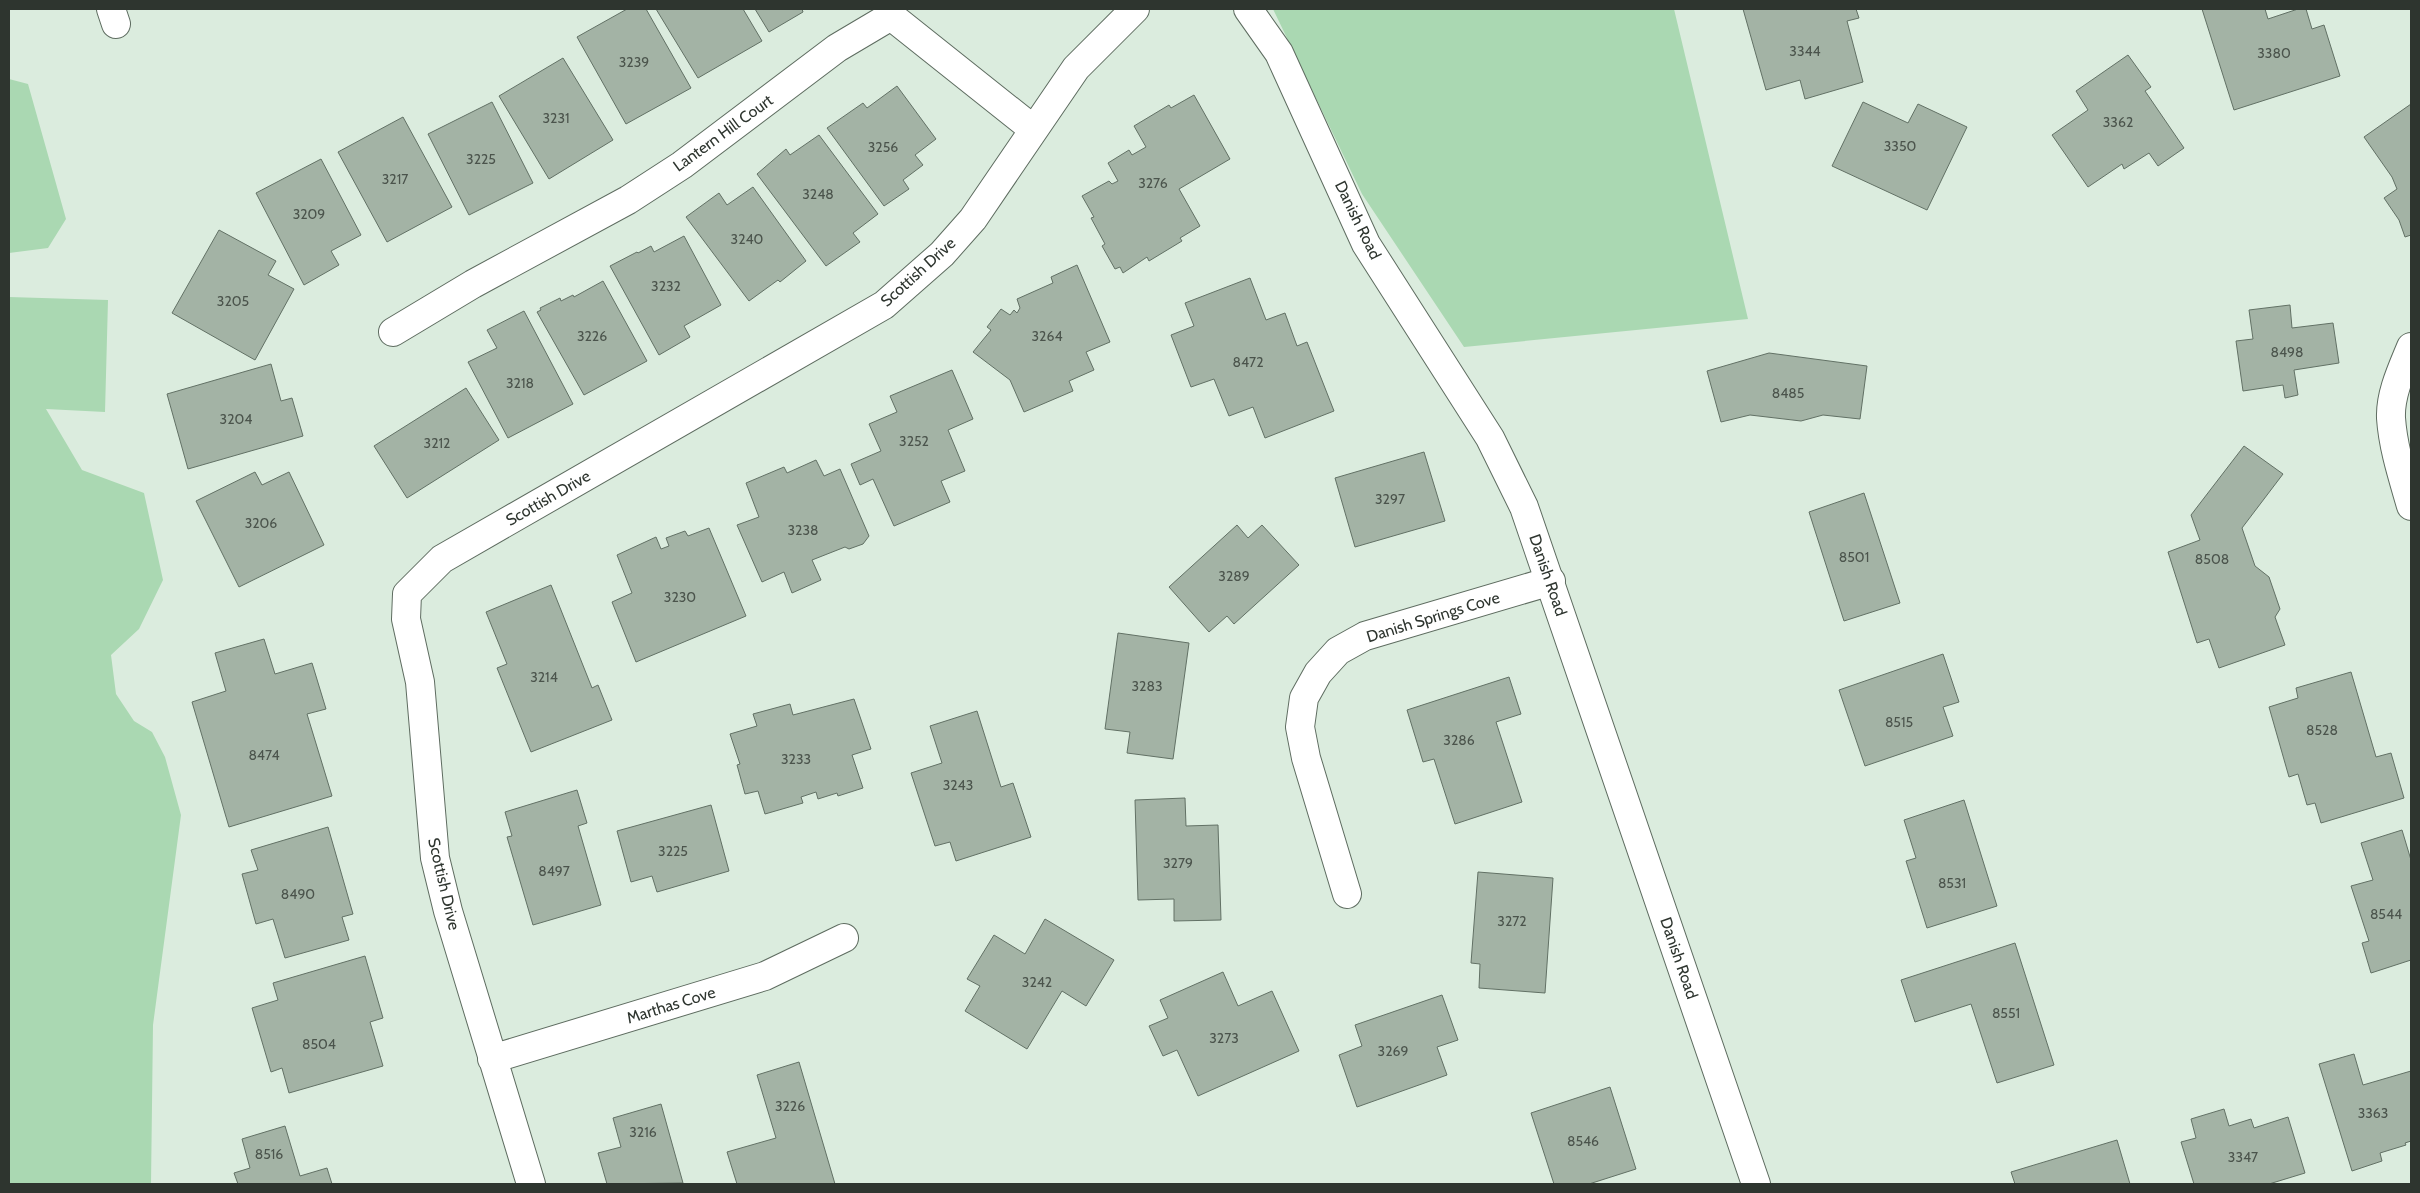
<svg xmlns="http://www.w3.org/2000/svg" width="2420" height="1193" viewBox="0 0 2420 1193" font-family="Cabin,sans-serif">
	<rect width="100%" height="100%" fill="#dbecde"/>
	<path fill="#aad8b2" d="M1273 9H1674L1748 319 1464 347 1362 194Z
		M9 79 28 84 66 219 48 248 9 253Z
		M9 297 108 300 105 412 46 409 82 470 144 493 163 580 139 629 111 655 116 694 134 721 152 732 165 757 181 815 153 1025 151 1184H9Z"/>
	<path fill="#a3b3a5" stroke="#627165" d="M627 9H646L691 88 626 124 577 37Z
		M656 9H743L762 41 698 78Z
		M755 9H802L803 12 769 32Z
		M1743 9H1856L1859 18 1847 21 1863 82 1805 99 1800 80 1766 90Z
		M2202 9H2265L2268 19 2298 9H2306L2312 29 2324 25 2340 76 2234 110Z
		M2128 55 2151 87 2145 91 2184 148 2158 166 2149 153 2124 169 2122 164 2088 187 2052 135 2088 110 2076 91Z
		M563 58 613 140 549 179 499 96Z
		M897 86 936 139 915 155 923 165 903 180 909 189 884 206 827 128 863 103 867 108Z
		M1194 95 1230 159 1179 189 1200 226 1180 238 1182 241 1149 261 1147 257 1123 273 1120 267 1115 269 1102 246 1105 244 1091 218 1094 217 1082 196 1109 181 1112 184 1118 181 1108 163 1129 150 1132 155 1146 147 1134 126 1169 105 1171 108Z
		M492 102 533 183 469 215 428 134Z
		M1863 102 1908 123 1918 104 1967 127 1927 210 1832 166Z
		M2411 104V235L2405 237 2399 220 2384 198 2397 189 2392 177 2364 137Z
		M403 117 452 207 387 242 338 152Z
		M819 135 878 214 853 233 860 242 826 266 757 174 786 149 790 155Z
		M321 159 361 235 331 251 339 265 304 285 256 193Z
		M753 187 806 261 780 282 778 280 749 301 686 217 719 193 727 205Z
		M219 230 276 261 268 275 294 289 255 360 172 313Z
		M684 236 721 305 684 326 690 337 659 355 610 266 637 252 638 253 651 246 654 252Z
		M1077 265 1110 342 1086 352 1094 370 1069 381 1073 391 1024 412 1010 380 973 352 991 330 987 327 1001 309 1010 315 1014 310 1017 313 1020 308 1017 299 1053 283 1051 277Z
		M1250 278 1266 320 1285 313 1297 346 1307 342 1334 411 1265 438 1253 407 1229 416 1214 379 1191 387 1171 335 1194 326 1185 303Z
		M603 281 647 361 584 395 537 312 541 310 540 308 560 298 561 301 573 295 574 297Z
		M2290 305 2292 328 2333 323 2339 363 2294 370 2298 395 2285 398 2283 385 2243 391 2236 341 2253 339 2249 310Z
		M524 311 573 404 508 438 468 362 497 348 487 330Z
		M1769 353 1867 366 1860 419 1823 415 1801 421 1750 415 1721 422 1707 371Z
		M271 364 281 401 292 398 303 436 188 469 167 394Z
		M952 370 973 419 948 430 965 471 941 481 950 502 894 526 873 479 860 485 851 464 881 451 869 424 897 412 890 396Z
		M466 388 499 440 407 498 374 446Z
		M2244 446 2283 474 2242 528 2255 566 2269 577 2280 609 2275 617 2285 645 2219 668 2209 639 2197 643 2168 552 2200 540 2191 515Z
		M1424 452 1445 521 1355 547 1335 478Z
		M816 460 824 476 840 469 869 536 863 544 849 549 845 547 812 560 821 580 792 593 784 572 762 582 737 525 759 517 746 483 784 467 787 473Z
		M255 472 262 485 289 472 324 545 239 587 196 501Z
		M1864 493 1900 603 1844 621 1809 512Z
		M1237 525 1248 538 1262 525 1299 565 1234 624 1227 616 1209 632 1169 587Z
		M709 528 746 616 636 662 612 602 632 593 617 555 656 537 661 549 669 546 666 538 685 531 688 536Z
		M551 585 592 688 598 685 612 720 531 752 497 668 507 664 486 612Z
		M1118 633 1189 643 1173 759 1127 753 1130 732 1105 729Z
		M264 639 275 674 312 663 326 709 307 714 332 796 229 827 192 702 226 691 215 653Z
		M1943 654 1959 702 1943 707 1953 736 1865 766 1839 690Z
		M2351 672 2376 757 2391 753 2404 798 2321 823 2315 803 2307 805 2298 774 2289 777 2269 707 2298 698 2296 688Z
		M1509 677 1521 714 1496 722 1522 802 1455 824 1434 759 1423 762 1407 710Z
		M854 699 871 749 852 755 863 788 838 796 837 793 818 799 816 792 801 797 803 803 765 814 758 791 745 794 737 765 740 764 730 734 757 726 753 714 790 704 793 715Z
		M977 711 1001 787 1013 783 1031 837 956 861 950 842 935 846 911 773 942 763 930 726Z
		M577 790 587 823 578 826 601 905 533 925 507 837 512 836 505 812Z
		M1185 798 1186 826 1218 825 1221 920 1174 921V899L1138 900 1135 800Z
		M1964 800 1997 906 1927 928 1906 861 1916 858 1904 820Z
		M711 805 729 871 657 892 652 876 631 882 617 831Z
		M328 827 353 914 342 917 349 940 285 958 273 919 256 924 242 874 258 870 251 850Z
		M2402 830 2411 860V960L2371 973 2362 943 2369 941 2351 886 2373 880 2361 843Z
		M1478 872 1553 878 1545 993 1479 988 1480 964 1471 963Z
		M1045 919 1114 960 1086 1006 1062 991 1027 1049 965 1011 980 986 967 979 994 935 1025 954Z
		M2015 943 2054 1065 1997 1083 1971 1004 1915 1022 1901 980Z
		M365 956 383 1018 370 1022 383 1066 289 1093 282 1068 271 1072 252 1008 278 1000 273 983Z
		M1223 972 1238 1006 1272 991 1299 1051 1198 1096 1177 1050 1163 1056 1149 1026 1168 1018 1160 1000Z
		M1442 995 1458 1040 1437 1047 1447 1075 1357 1107 1339 1055 1362 1046 1355 1025Z
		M2354 1054 2363 1085 2411 1071V1141L2405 1143 2406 1145 2380 1153 2382 1161 2352 1171 2319 1064Z
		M799 1062 835 1184H737L727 1152 776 1138 757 1075Z
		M1610 1087 1636 1169 1589 1184H1554L1531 1113Z
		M661 1104 683 1183 607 1184 598 1153 621 1147 613 1118Z
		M2224 1109 2229 1126 2251 1119 2254 1128 2288 1117 2305 1173 2269 1184H2194L2181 1142 2196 1138 2191 1119Z
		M285 1126 300 1176 327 1168 332 1184H238L234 1173 250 1168 242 1139Z
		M2117 1140 2130 1184H2015L2011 1172Z"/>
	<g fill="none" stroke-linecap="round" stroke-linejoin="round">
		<g stroke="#5e6c60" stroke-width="30">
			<path id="minor" d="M111 9 116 24
				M393 332 473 284 628 200 682 165 837 48 891 16 1033 129
				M2411 347C2402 369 2390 394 2391 418 2393 448 2403 478 2411 506
				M1347 894 1306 758 1300 727 1304 698 1318 673 1338 651 1365 636 1551 581
				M492 1059 765 976 844 938
				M531 1184 448 911 435 858 420 682 406 619 407 594 442 559 884 305 942 254 973 219 1076 68 1135 9"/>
		</g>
		<g stroke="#5e6c60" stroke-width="30">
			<path id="tertiary" d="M1248 9 1279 53 1366 244 1490 438 1524 507 1756 1184"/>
		</g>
		<use href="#minor" stroke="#fff" stroke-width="28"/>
		<use href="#tertiary" stroke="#fff" stroke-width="28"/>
	</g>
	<g text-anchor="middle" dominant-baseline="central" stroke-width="5" stroke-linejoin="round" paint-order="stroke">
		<g font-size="14" fill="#4b544c">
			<text x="1805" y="51">3344</text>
			<text x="2274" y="53">3380</text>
			<text x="634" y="62">3239</text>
			<text x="556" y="118">3231</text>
			<text x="2118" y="122">3362</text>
			<text x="1900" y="146">3350</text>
			<text x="883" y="147">3256</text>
			<text x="481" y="159">3225</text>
			<text x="395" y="179">3217</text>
			<text x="1153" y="183">3276</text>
			<text x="818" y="194">3248</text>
			<text x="309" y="214">3209</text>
			<text x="747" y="239">3240</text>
			<text x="666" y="286">3232</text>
			<text x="233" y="301">3205</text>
			<text x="592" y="336">3226</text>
			<text x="1047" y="336">3264</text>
			<text x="2287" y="352">8498</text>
			<text x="1248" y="362">8472</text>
			<text x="520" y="383">3218</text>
			<text x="1788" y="393">8485</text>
			<text x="236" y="419">3204</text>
			<text x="914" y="441">3252</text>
			<text x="437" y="443">3212</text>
			<text x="1390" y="499">3297</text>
			<text x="261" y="523">3206</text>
			<text x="803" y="530">3238</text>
			<text x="1854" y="557">8501</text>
			<text x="2212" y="559">8508</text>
			<text x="1234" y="576">3289</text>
			<text x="680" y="597">3230</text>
			<text x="544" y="677">3214</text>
			<text x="1147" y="686">3283</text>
			<text x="1899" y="722">8515</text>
			<text x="2322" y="730">8528</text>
			<text x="1459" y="740">3286</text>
			<text x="264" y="755">8474</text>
			<text x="796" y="759">3233</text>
			<text x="958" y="785">3243</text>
			<text x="673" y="851">3225</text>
			<text x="1178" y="863">3279</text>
			<text x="554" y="871">8497</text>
			<text x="1952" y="883">8531</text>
			<text x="298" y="894">8490</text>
			<text x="2386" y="914">8544</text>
			<text x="1512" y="921">3272</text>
			<text x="1037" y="982">3242</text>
			<text x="2006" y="1013">8551</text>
			<text x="1224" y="1038">3273</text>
			<text x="319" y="1044">8504</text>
			<text x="1393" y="1051">3269</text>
			<text x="790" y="1106">3226</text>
			<text x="2373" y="1113">3363</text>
			<text x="643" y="1132">3216</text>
			<text x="1583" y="1141">8546</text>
			<text x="269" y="1154">8516</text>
			<text x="2243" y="1157">3347</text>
		</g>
		<g font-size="16" fill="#2e352f" stroke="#fff">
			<text transform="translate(723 133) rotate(-36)">Lantern Hill Court</text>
			<text transform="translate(1358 220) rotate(64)">Danish Road</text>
			<text transform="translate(918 272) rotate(-42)">Scottish Drive</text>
			<text transform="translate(548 498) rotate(-30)">Scottish Drive</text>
			<text transform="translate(1548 575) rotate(71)">Danish Road</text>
			<text transform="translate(1433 617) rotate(-17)">Danish Springs Cove</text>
			<text transform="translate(444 884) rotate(77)">Scottish Drive</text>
			<text transform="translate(1679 958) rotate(71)">Danish Road</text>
			<text transform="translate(671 1005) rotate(-17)">Marthas Cove</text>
		</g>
	</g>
	<rect width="2420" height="1193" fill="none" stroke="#2e352f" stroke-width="20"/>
</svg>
